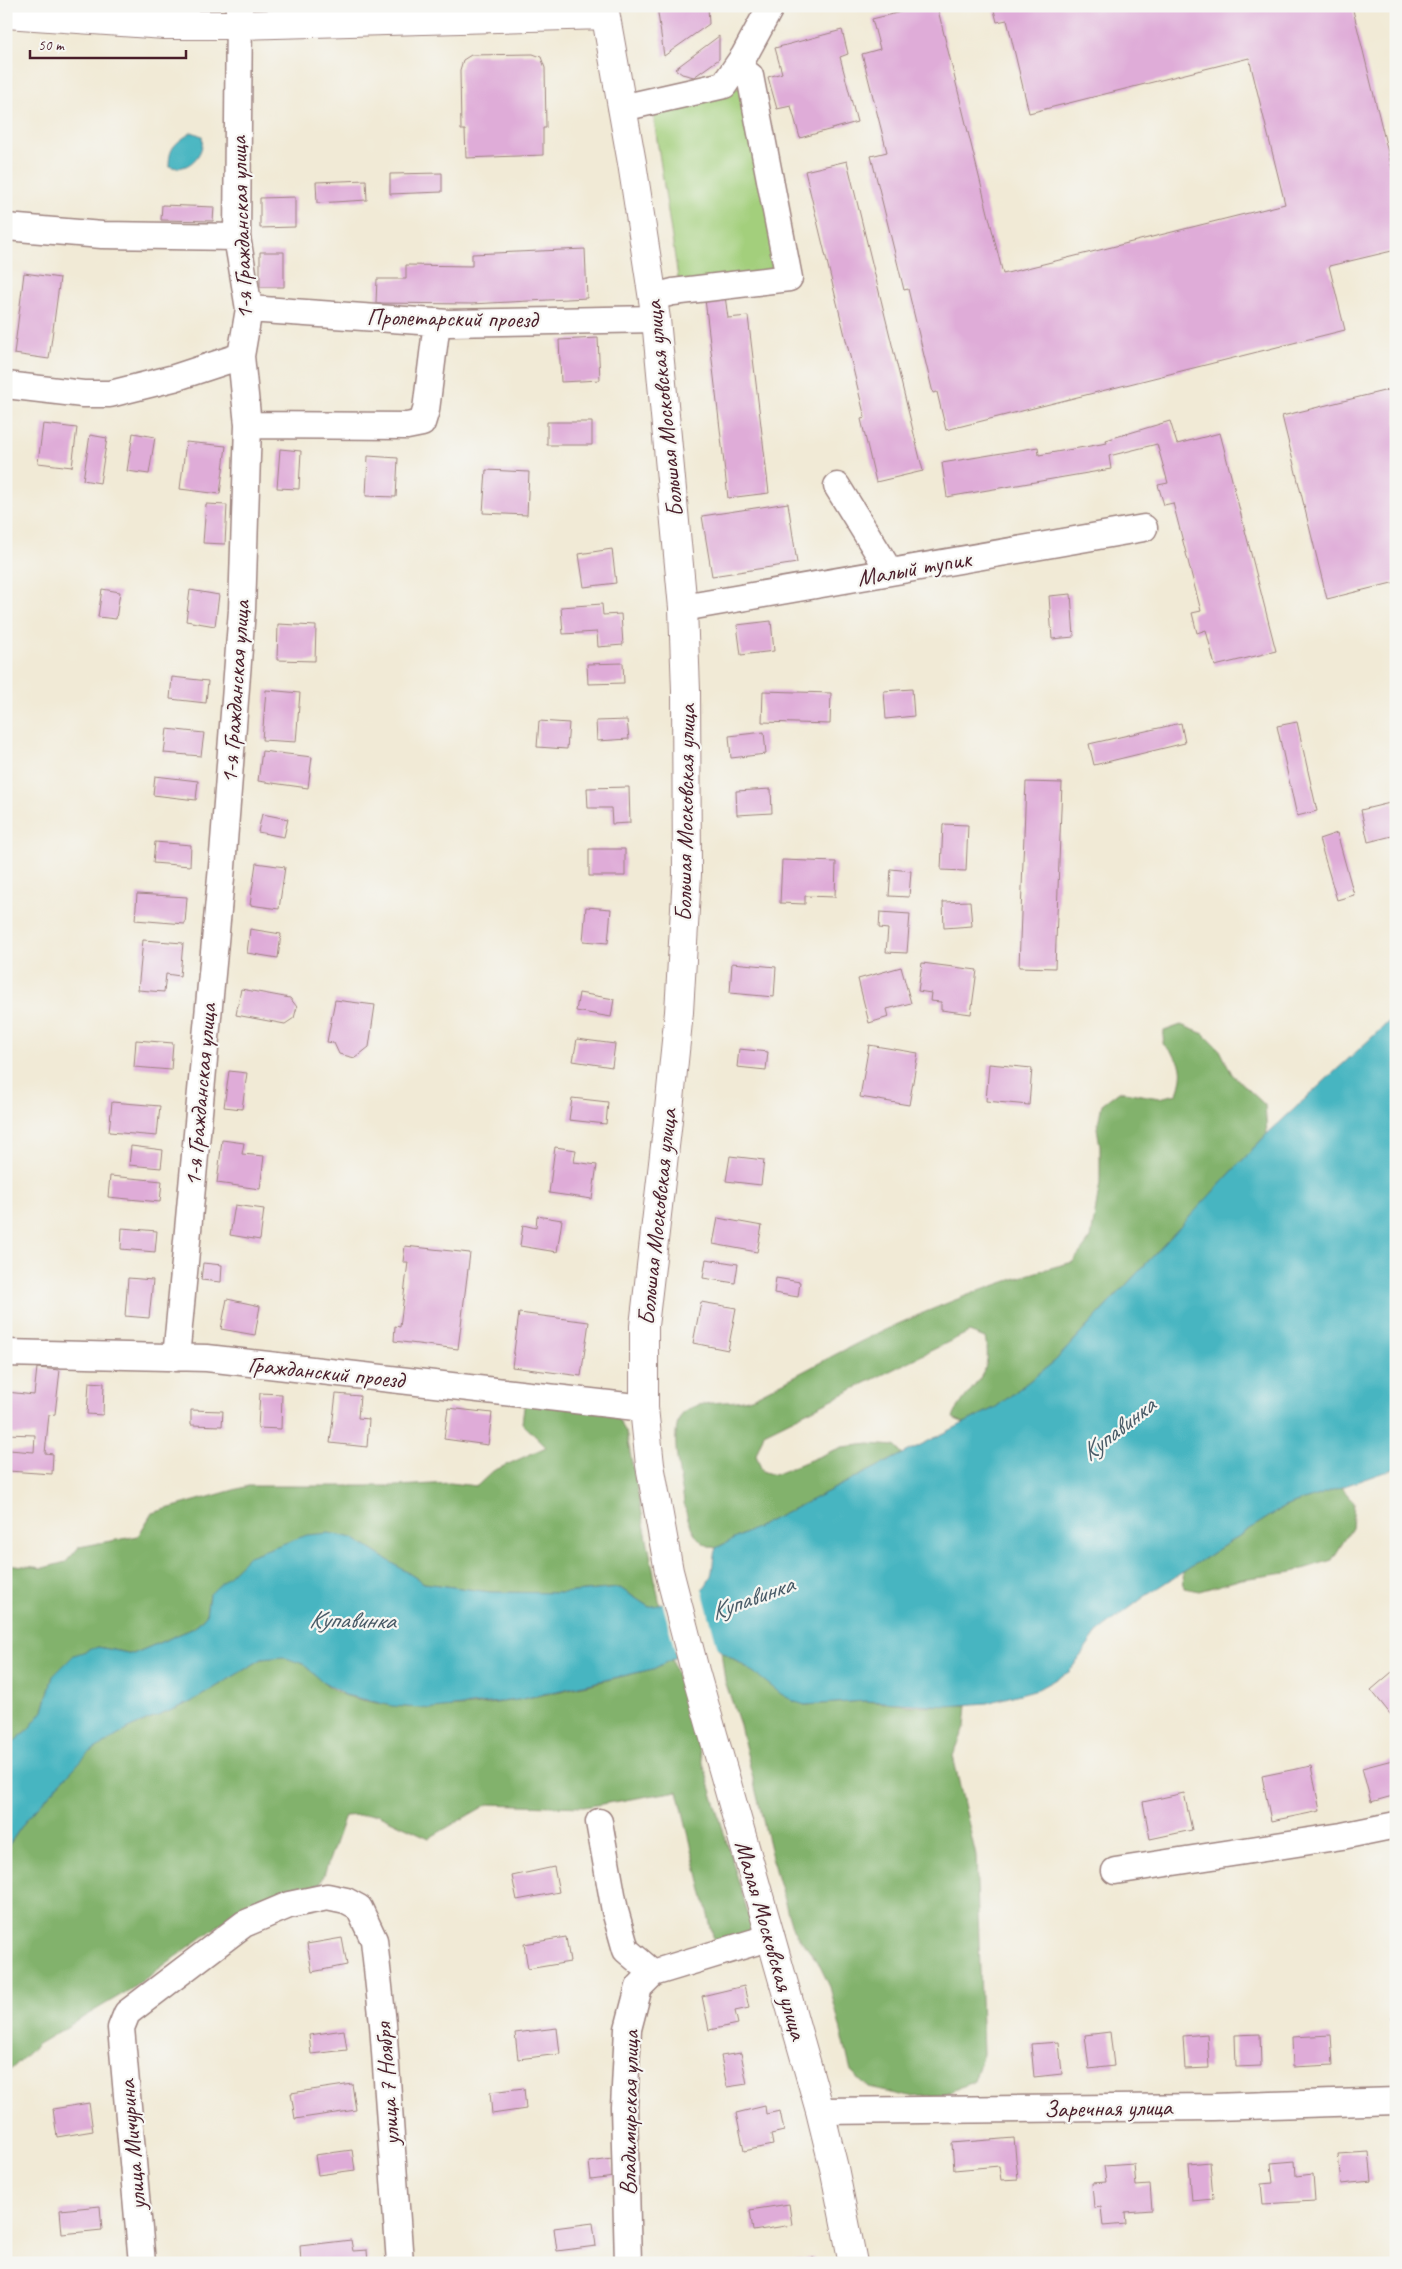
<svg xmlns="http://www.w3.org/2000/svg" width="1402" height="2269" viewBox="0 0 1402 2269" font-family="Caveat,sans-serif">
	<rect width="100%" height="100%" fill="#f6f6f2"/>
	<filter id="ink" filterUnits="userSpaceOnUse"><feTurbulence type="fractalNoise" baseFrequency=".02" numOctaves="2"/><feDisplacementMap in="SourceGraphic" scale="10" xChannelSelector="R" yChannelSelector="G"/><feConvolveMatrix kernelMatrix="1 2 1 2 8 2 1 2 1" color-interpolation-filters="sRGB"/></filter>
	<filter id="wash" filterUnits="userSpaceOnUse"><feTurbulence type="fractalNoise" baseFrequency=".0096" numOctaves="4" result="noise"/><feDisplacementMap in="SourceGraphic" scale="20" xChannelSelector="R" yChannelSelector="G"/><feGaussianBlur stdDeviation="1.12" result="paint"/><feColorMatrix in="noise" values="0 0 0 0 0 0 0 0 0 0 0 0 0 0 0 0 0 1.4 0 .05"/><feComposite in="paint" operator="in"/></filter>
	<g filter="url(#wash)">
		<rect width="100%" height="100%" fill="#f1ead6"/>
		<path fill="#a3cf7c" stroke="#767754" d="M747 86 780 272 679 284 652 107Z"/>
		<path fill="#82b26c" stroke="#66684c" d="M1181 1025 1204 1034 1220 1050 1232 1074 1265 1105 1267 1134 1055 1361 996 1407 964 1423 953 1418C966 1386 996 1378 985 1338L969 1332 764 1433 756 1455 762 1471 774 1475 842 1447 870 1444 895 1446 903 1454 716 1548C695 1545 687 1521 684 1502 681 1480 669 1434 681 1416 695 1396 734 1407 756 1396 791 1379 825 1359 860 1342 927 1309 1001 1280 1073 1262L1091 1238 1100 1183V1146L1097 1128 1102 1104 1119 1091 1159 1098 1177 1094C1185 1067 1183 1063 1163 1044L1164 1031Z
			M525 1400 613 1410 626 1432 660 1605 649 1607 620 1588 563 1593 490 1592 424 1583 353 1538 209 1595 206 1615 194 1628 133 1654 98 1647 53 1676 43 1711 27 1731 6 1748V1564L43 1568 66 1562 79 1547 138 1536 152 1513 248 1486H399L450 1483 477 1486 493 1471 546 1447 522 1423Z
			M1341 1487 1354 1502 1352 1528 1332 1560 1293 1572 1242 1579 1199 1591 1184 1588 1183 1572 1284 1507Z
			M721 1651 805 1705 865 1701 915 1706 967 1705 965 1727 953 1756 976 1856 983 2054 974 2081 944 2095 910 2097 869 2088 851 2071 830 1987 818 1962 793 1930 775 1870 740 1725 725 1681Z
			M283 1656C290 1659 298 1661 304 1665 318 1675 329 1691 347 1696 449 1726 553 1692 653 1669L672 1659 754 1933 714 1940 678 1791 584 1807 488 1804 429 1838 377 1814 345 1816 321 1883 222 1923 131 1989 38 2044 6 2074V1849L26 1820 87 1753 132 1727 191 1702 262 1659Z"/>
		<path fill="#47b5c1" stroke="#486a76" d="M192 132 202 136C206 154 187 174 169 166 169 146 176 143 192 132Z
			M1396 1015V1468L1284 1507 1144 1597 1097 1633 1069 1672 1038 1689 987 1703 947 1706 865 1701 805 1705 795 1702 781 1694 748 1668 712 1645 702 1644 653 1669 518 1700 434 1709 392 1706 345 1695 322 1681 303 1664 283 1657 262 1659 191 1702 132 1727 88 1753 26 1820 6 1849V1748L27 1731 43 1711 53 1676 74 1655 98 1647 133 1654 194 1628 206 1615 209 1595 249 1556 307 1535 329 1533 353 1538 424 1583 490 1592 563 1593 620 1588 649 1607C670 1602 700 1601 710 1578 714 1570 712 1557 716 1548L996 1407 1055 1361 1267 1134Z"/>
		<path fill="#f1ead6" d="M701 1585 719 1653 711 1647 703 1646 677 1659 662 1601 693 1594Z"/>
		<g id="blocks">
			<path fill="#dfacd8" d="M657 6H708L709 24 664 56Z
				M908 6H937L1003 274 1285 204 1249 58 1029 113 1007 20 997 22 993 6H1352L1396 185V250L1329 266 1345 330 946 430 937 392 933 393 908 289 904 290 871 156 887 152 862 54 880 49 872 19 909 10Z
				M842 30 848 54 840 57 857 122 800 138 791 106 777 109 768 77 782 73 775 48Z
				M719 36V59L694 77 682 74 675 69Z
				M533 54 541 57 545 68 546 128H543V155L466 158 465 130H461L460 70 463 60 471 55Z
				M847 161 923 471 876 482 861 419 865 418 805 171Z
				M442 173V192L390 194V174Z
				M366 180 367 200 317 203 316 182Z
				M295 197V227L260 228V198Z
				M162 205 214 207 213 221 161 220Z
				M585 249 587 298 471 304 376 303 377 279H406V265L472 266V254Z
				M260 252H284V287H260Z
				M24 273 60 278 49 359 14 354Z
				M725 296 728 318 748 316 769 493 728 498 705 299Z
				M598 338 600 380 561 382 559 340Z
				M1396 388V582L1327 599 1282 416Z
				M1170 421 1177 444 1220 433 1276 651 1215 666 1206 630 1197 633 1192 613 1201 611 1173 503 1164 505 1158 485 1168 483 1157 444 1109 456 1111 469 947 497 942 463 1038 447 1039 455 1107 443 1106 440Z
				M547 422H592V445H547Z
				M43 424 77 428 72 467 38 463Z
				M133 433 155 437 149 474 127 471Z
				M90 435 107 438 100 483 83 480Z
				M186 442 226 446 220 494 180 489Z
				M280 449 301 451 299 489 277 488Z
				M368 456 398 458 396 497 366 496Z
				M486 470 529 472 527 515 483 513Z
				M788 503 797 563 712 576 702 516Z
				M206 504 227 505 225 544 203 543Z
				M612 549 616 583 584 587 579 554Z
				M102 589 120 592 116 619 98 617Z
				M190 590 219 595 215 626 186 621Z
				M1071 594 1074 637 1052 639 1049 596Z
				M602 604 603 615 621 614 623 645 598 647 597 632 563 634 561 607Z
				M771 621 774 651 741 655 737 625Z
				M278 624 316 626 315 661 277 660Z
				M623 663 624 683 588 684 587 664Z
				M172 677 208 681 206 703 170 699Z
				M912 689 914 716 886 719 884 691Z
				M266 690 300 693 296 742 262 740Z
				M763 691 831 693 830 724 762 722Z
				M627 720 629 739 597 741 596 721Z
				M539 721 569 723 567 749 537 747Z
				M1297 722 1317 811 1297 816 1277 726Z
				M1181 723 1185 743 1094 765 1089 744Z
				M167 729 204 733 201 756 164 753Z
				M764 732 766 754 731 758 729 736Z
				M262 751 312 757 308 788 258 781Z
				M155 776 198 781 196 800 153 795Z
				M1026 782 1062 783 1055 968 1019 967Z
				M629 787 630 823 612 824 611 808H588L587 788Z
				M771 789 772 813 737 815 736 791Z
				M1394 802 1396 835 1368 842 1361 810Z
				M262 814 288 819 284 837 258 832Z
				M943 824 968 825 966 871 941 870Z
				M1337 833 1354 895 1337 900 1319 839Z
				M155 842 191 845 190 866 153 863Z
				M589 849H625V876H589Z
				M782 860 836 862 835 897 805 896V904L780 903Z
				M256 863 285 867 279 909 250 905Z
				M891 869 911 871 909 897 889 896Z
				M137 894 187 897 185 924 135 920Z
				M970 901 972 926 944 928 943 902Z
				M586 907 611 909 608 943 583 941Z
				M880 912 910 914 907 953 886 952 888 929 879 928Z
				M250 929 281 934 278 958 247 953Z
				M143 940 183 943 180 976 166 974 164 992 138 990Z
				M732 963 776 967 774 997 730 993Z
				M922 963 977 970 971 1014 941 1010V1002L930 1001 931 993 918 991Z
				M901 967 911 1003 887 1009 889 1017 869 1023 858 979Z
				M241 989 290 998 297 1007 294 1018 285 1024 236 1015Z
				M579 993 614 999 611 1017 576 1011Z
				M335 1000 375 1005 369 1047 355 1058 339 1054 334 1043 327 1042Z
				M577 1039 615 1044 612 1067 573 1061Z
				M136 1040 173 1043 171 1070 134 1067Z
				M869 1045 918 1053 909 1105 860 1097Z
				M739 1049 768 1052 766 1070 737 1067Z
				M989 1064 1032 1068 1029 1105 986 1101Z
				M229 1071 247 1073 242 1109 224 1107Z
				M572 1098 608 1102 606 1124 569 1120Z
				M112 1102 160 1106 157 1136 109 1132Z
				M222 1140 244 1143 242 1154 264 1156 260 1189 217 1183Z
				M131 1146 163 1150 161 1168 129 1165Z
				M555 1147 576 1150 574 1162 597 1165 592 1199 549 1193Z
				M730 1156 764 1160 761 1185 726 1181Z
				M110 1176 162 1181 160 1202 108 1197Z
				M235 1205 264 1209 260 1240 230 1235Z
				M537 1216 562 1220 557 1252 520 1246 523 1225 536 1228Z
				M718 1218 762 1226 757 1252 713 1244Z
				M122 1228 157 1231 155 1252 121 1249Z
				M405 1246 470 1253 458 1349 394 1341 395 1326 400 1327 408 1262H403Z
				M706 1259 738 1264 735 1283 703 1278Z
				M203 1263 222 1265 221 1282 201 1280Z
				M128 1278 153 1280 149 1318 125 1316Z
				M776 1278 800 1282 798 1297 774 1293Z
				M227 1299 260 1306 255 1335 221 1329Z
				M701 1302 736 1308 728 1350 693 1343Z
				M519 1313 589 1322 581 1376 512 1367Z
				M37 1368 60 1370 55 1414 49 1415 45 1453 53 1454 52 1474 8 1471 9 1450 34 1452 35 1435 6 1434 7 1392 34 1395Z
				M89 1382 104 1383 103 1415 87 1414Z
				M260 1393 282 1394 281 1429 258 1428Z
				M336 1394 360 1396 358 1418 369 1419 367 1447 330 1443Z
				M448 1408 492 1413 488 1445 444 1439Z
				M191 1410 223 1411 222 1426 191 1425Z
				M1392 1672 1396 1678V1711L1391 1715 1371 1690Z
				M1396 1759V1795L1371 1802 1362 1768Z
				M1311 1766 1320 1811 1271 1821 1262 1776Z
				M1184 1793 1192 1830 1150 1839 1143 1802Z
				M554 1867 559 1892 517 1900 512 1876Z
				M566 1937 570 1962 528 1969 524 1944Z
				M342 1938 347 1965 312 1972 307 1944Z
				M744 1986 749 2008 735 2011 738 2024 709 2030 702 1996Z
				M1392 2016H1396V2061H1394Z
				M557 2028 560 2054 518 2059 515 2033Z
				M344 2030 347 2050 311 2054 309 2035Z
				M1110 2032 1114 2066 1089 2069 1085 2035Z
				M1207 2034 1209 2068 1185 2069 1183 2036Z
				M1260 2034 1261 2066 1236 2067 1235 2035Z
				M1331 2035 1333 2065 1293 2067 1292 2037Z
				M1059 2042 1062 2074 1034 2077 1031 2044Z
				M741 2053 747 2084 727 2087 721 2056Z
				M352 2084 356 2110 295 2119 291 2093Z
				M524 2088 526 2109 492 2114 490 2092Z
				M89 2103 93 2131 57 2137 53 2109Z
				M765 2106 766 2114 780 2111 784 2131 771 2134 773 2145 744 2151 736 2113Z
				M1014 2138 1018 2179 1001 2180 999 2166 954 2170 952 2143Z
				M352 2150 355 2170 318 2175 315 2155Z
				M1369 2152 1372 2181 1341 2184 1338 2154Z
				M612 2159 614 2177 591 2180 589 2162Z
				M1295 2161 1296 2176 1313 2174 1315 2201 1263 2204 1261 2184 1273 2183 1271 2163Z
				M1210 2162 1213 2199 1192 2201 1189 2164Z
				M1134 2164 1136 2186 1150 2185 1152 2210 1125 2212 1126 2224 1103 2226 1101 2207 1094 2208 1092 2183 1106 2182 1104 2166Z
				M789 2204 792 2225 753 2231 750 2210Z
				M100 2206 102 2230 62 2234 60 2210Z
				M593 2223 596 2246 557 2251 554 2228Z
				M351 2240 353 2251 367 2250 368 2263H301L300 2246Z
				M814 2258V2263H784V2261Z"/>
		</g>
	</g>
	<g filter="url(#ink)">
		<use href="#blocks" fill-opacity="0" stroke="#9e8480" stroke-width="1"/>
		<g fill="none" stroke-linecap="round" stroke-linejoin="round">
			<g stroke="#9e8480" stroke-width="29">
				<path id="minor" d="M622 108 724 85 744 56 771 6
					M6 227 102 235 237 237
					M653 297 673 292 789 278 750 76 737 66
					M249 309 448 323 656 319
					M6 385 83 394H110L174 378 241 356
					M248 425 407 426 422 423 426 410 437 322
					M837 486 890 572
					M683 608 1144 528
					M6 1353 207 1358 644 1408
					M176 1358 222 867 242 610 248 425 241 356 249 309 237 237 239 6
					M599 1822 615 1911 626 1950 653 1973
					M1115 1871 1342 1836 1396 1825
					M820 2111 1213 2107 1396 2101
					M142 2263 121 2028 127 2013 244 1924 289 1905 327 1897 346 1901 359 1908 374 1940 383 2024 400 2263
					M628 2263 624 2107 628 2029 639 1987 653 1973 771 1937"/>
			</g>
			<g stroke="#9e8480" stroke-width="30">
				<path id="major" d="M604 6 632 163 656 319 683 608 686 691 687 874 679 1012 667 1129 644 1326V1408L650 1465 669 1571 695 1671 820 2111 834 2168 853 2263
					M6 14 165 25H239L605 15"/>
			</g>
			<use href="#minor" stroke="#fff" stroke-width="26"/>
			<use href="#major" stroke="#fff" stroke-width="28"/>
		</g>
	</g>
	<g text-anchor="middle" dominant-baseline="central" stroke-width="4.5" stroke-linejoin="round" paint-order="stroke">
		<g font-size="24" fill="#4a1f2b" stroke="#f6f6f2">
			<text transform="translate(241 228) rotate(-92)">1-я Гражданская улица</text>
			<text transform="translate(452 318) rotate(1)">Пролетарский проезд</text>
			<text transform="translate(664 409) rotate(-96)">Большая Московская улица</text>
			<text transform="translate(914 568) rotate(-10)">Малый тупик</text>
			<text transform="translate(235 692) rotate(-86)">1-я Гражданская улица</text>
			<text transform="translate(685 813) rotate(-89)">Большая Московская улица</text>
			<text transform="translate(200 1095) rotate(-85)">1-я Гражданская улица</text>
			<text transform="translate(657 1217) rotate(-84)">Большая Московская улица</text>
			<text transform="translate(326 1372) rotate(6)">Гражданский проезд</text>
			<text transform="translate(771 1940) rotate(74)">Малая Московская улица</text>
			<text transform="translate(387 2084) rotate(-94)">улица 7 Ноября</text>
			<text transform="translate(1108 2108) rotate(-1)">Заречная улица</text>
			<text transform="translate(629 2113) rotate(-89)">Владимирская улица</text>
			<text transform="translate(132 2145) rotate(-95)">улица Мичурина</text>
		</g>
		<g font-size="25" font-style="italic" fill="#495b67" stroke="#f6f6f2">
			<text transform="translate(1118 1429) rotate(-38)">Купавинка</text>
			<text transform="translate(752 1598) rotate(-20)">Купавинка</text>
			<text transform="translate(352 1620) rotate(1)">Купавинка</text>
		</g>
	</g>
	<rect width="1402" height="2269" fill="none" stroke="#f6f6f2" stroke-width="25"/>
	<path d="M30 50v8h156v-8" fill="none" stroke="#4a1f2b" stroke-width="2.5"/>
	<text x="38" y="50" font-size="15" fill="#4a1f2b" stroke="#f6f6f2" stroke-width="4" paint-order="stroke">50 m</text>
</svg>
